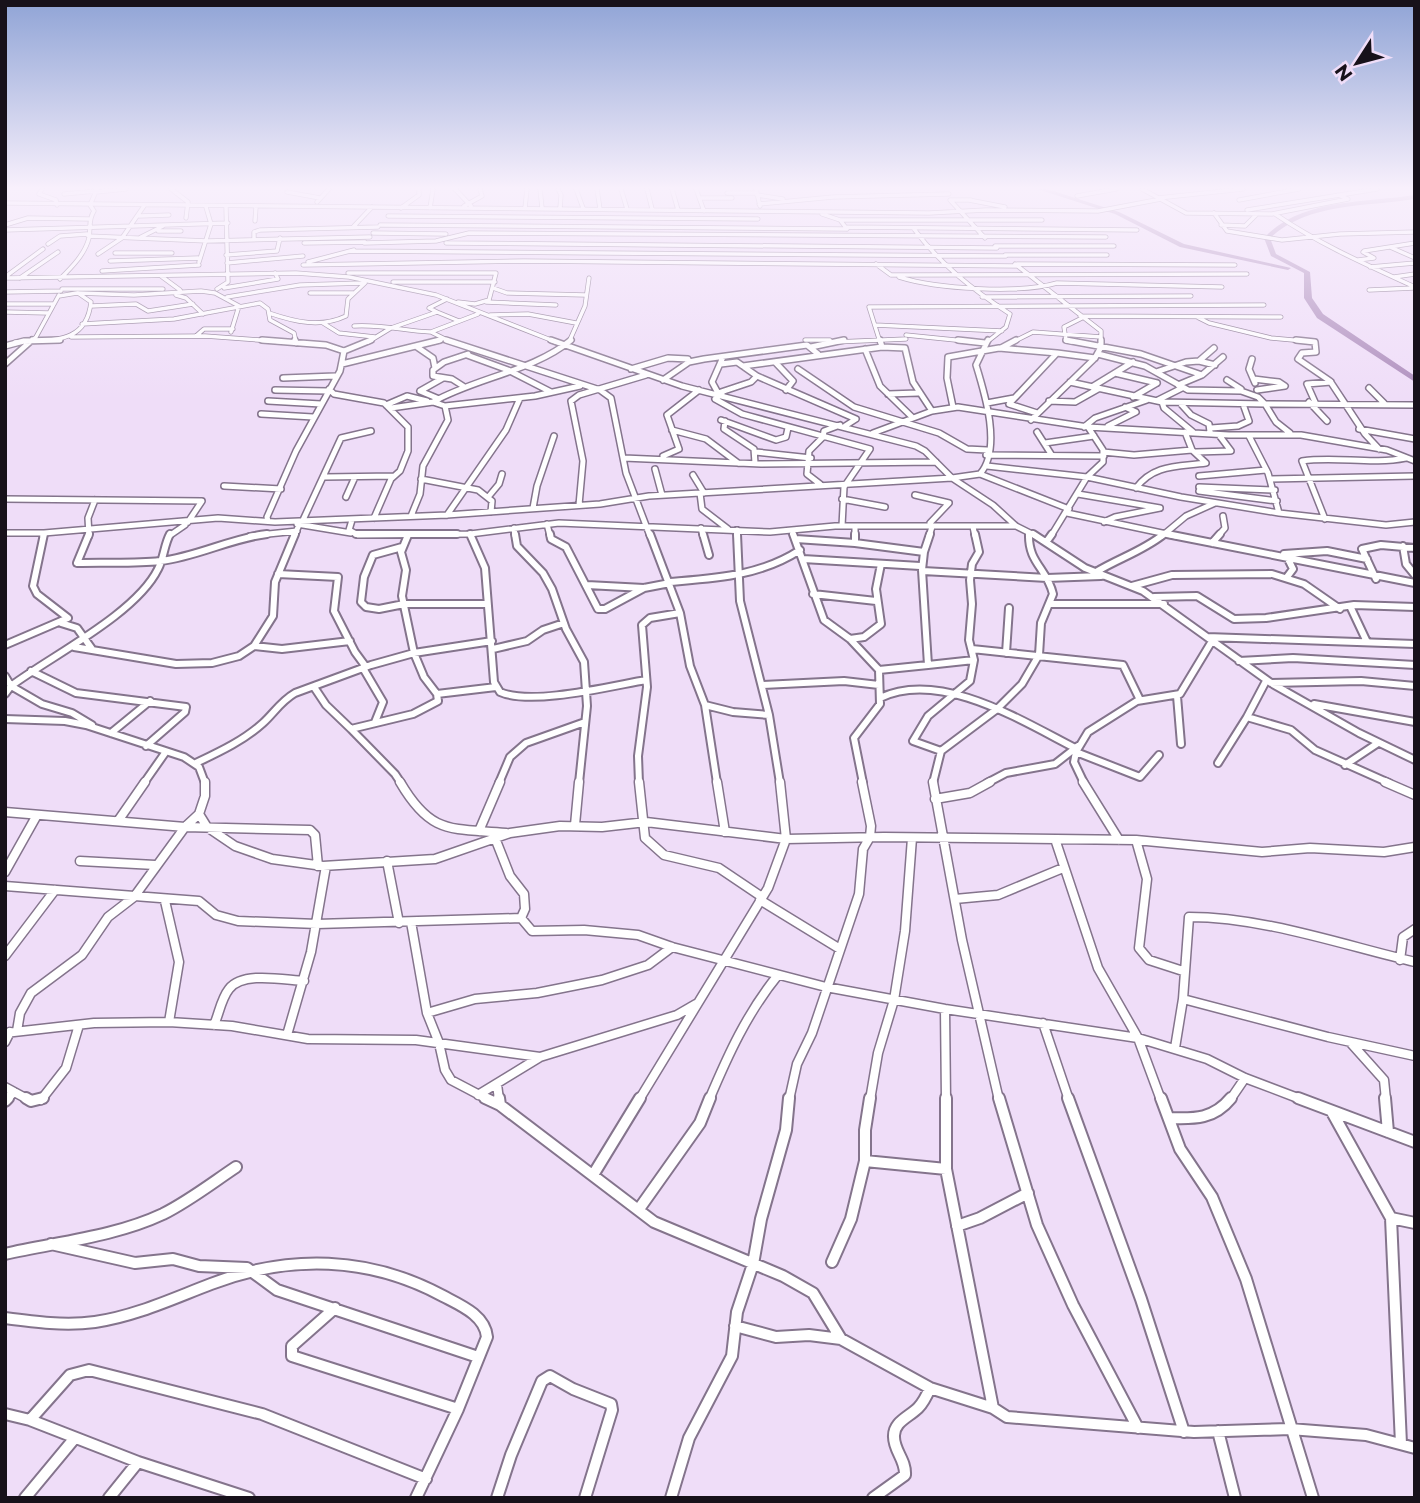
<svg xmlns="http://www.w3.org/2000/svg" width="1420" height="1503" viewBox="0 0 1420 1503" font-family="Montserrat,sans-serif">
	<rect width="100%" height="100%" fill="#efddf8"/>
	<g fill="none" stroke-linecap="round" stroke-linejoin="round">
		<path fill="#ad8dbc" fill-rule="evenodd" d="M1037 189H1047L1119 212 1184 244 1291 268 1288 270 1180 247 1115 214Z
			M1415 195V199C1366 207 1309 202 1270 238L1276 254 1310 272 1312 298 1323 314 1415 376V382L1317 318 1304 298V273L1271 256 1264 238C1301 198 1365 203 1415 195Z"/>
		<g stroke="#84748c" stroke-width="5">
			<path id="minor-far4" d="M42 189 39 194 56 200 57 205
				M171 189 188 202 186 218
				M455 189 471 206
				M540 189 542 208
				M558 189 561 195 560 208
				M576 189 583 208
				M597 189 600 209
				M621 189 627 209
				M647 189 652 209
				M672 189 678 210
				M696 189 704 211
				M756 189 760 206
				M1142 189 1186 213 1272 214 1348 199 1338 195
				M96 192 126 189
				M287 192 320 198
				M727 193H756
				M64 194 96 191
				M757 195 783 199
				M1077 196 1116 189
				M700 198H732
				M1158 198 1243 189
				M969 200 1005 207
				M971 200H950L985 238
				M1239 200 1299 189
				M317 202 329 189
				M5 203 929 213 986 210 1098 211 1161 199
				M759 204 833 197 949 194
				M464 206 482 196 480 189
				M401 208 419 195V189
				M430 208 433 189
				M525 208 527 189
				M1247 210 1377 189
				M1214 213 1227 231 1282 240 1340 234 1415 232
				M822 214 840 220 847 229
				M1275 214C1319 244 1367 265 1415 287
				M139 216 169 215
				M388 216 758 219
				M840 220H1042
				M255 221 256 207
				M5 225 28 218 89 219
				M380 225 846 229
				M1221 225 1245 226 1257 214
				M354 226 372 207
				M845 227 1137 230
				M914 229C940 264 973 290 1010 314L1006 327 987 342
				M5 230 228 223
				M158 231H181
				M373 233 446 234
				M88 236 207 241 370 237
				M141 237 163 226
				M254 239V232L260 230 378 227
				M304 243 365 242
				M364 243 436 241 469 233 1106 237
				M446 243 997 248
				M48 244 60 236 87 234
				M995 246H1114
				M1390 247 1415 258
				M350 251 1006 256
				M1364 251 1415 243
				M115 253H172
				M98 254 122 238 144 206
				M226 255 277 251 280 238
				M1005 255H1107
				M1358 260 1374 258 1363 252
				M110 261 198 258
				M199 262 211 224 206 207
				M308 262 354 250
				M227 263 303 256
				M876 264 891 275 1247 274
				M1015 264 1101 331V342
				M1017 264 1235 265
				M303 265 524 261 1018 266
				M1370 267 1415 263
				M102 271 199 265
				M348 273H496L489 300 475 304 458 302
				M161 276 180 290
				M5 277 43 249
				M899 277C937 289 1019 294 1057 283L1222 287
				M1394 277 1415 274
				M5 278 296 273 349 277 436 295 556 342
				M20 278 58 252
				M60 279C72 267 85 254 89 238 91 227 88 220 94 211L90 205 97 189
				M393 282H495
				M224 288 278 279 275 273
				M493 288 507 293 585 295
				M62 289H163
				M217 289 228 282 226 207
				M1369 290 1414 288
				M5 292 61 291
				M310 293H353
				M176 295 186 298 203 314
				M59 296 77 293 134 295 201 291 215 293 239 306
				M227 297 300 285 362 283
				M982 297 1191 296
				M486 302 556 305
				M5 304H54
				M91 306 136 304 148 311 193 304
				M5 312 49 313
				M437 312 459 321
				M269 313C295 322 321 328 346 316L348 299 365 283
				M490 315 528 314 576 323
				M1080 316 1281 317
				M1197 317 1209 323 1271 338 1315 342
				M323 323 339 333 375 337
				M82 324 174 319 260 303 268 309 270 320 294 333 296 342
				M875 325 1002 331
				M354 326C380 324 405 331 431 332
				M231 332 239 306
				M906 335 975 342
				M196 336 204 329H233
				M71 337 205 336 286 342
				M805 340H830
				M15 342C46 338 86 348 91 302L78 293
				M30 342 36 337 59 295
				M368 342 391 328 437 312 429 308 447 299
				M433 342 441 340
				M451 342 431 332 478 314
				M569 342 585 306 589 278
				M835 342 906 339
				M880 342 869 307 1264 305
				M1013 342 1033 332 1101 337
				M1072 342 1066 341 1064 327 1082 318"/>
		</g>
		<g stroke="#84748c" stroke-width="8">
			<path id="minor-far3" d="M262 340 326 345 344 351 340 371 296 451 267 517 268 521
				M295 340 296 343
				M446 340 600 390 611 398 626 473 650 536
				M551 340 682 386 916 446 925 451 952 478 993 505 1016 526 1036 536
				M880 340 882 347 905 348 913 382 932 411
				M958 340 985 343
				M1066 340 1141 354 1202 375
				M1296 340 1315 342 1316 352 1302 353 1298 359 1330 381 1365 434 1379 449
				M5 346 24 341 60 340
				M417 347 433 358 435 368
				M811 347 844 340
				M1001 348 1016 340
				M1214 348 1199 361 1215 365
				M865 349 880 386 912 417
				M344 351 371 340
				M1098 354 1145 366 1188 390 1241 391 1258 397 1265 404
				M467 355 508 370 551 392
				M1252 359 1249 369 1255 383
				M775 362 793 381 786 390
				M5 364 32 340
				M342 364 440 340
				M721 364 737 362 757 376 751 382 718 393 712 382 723 357
				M743 366 882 347
				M631 369 668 358 688 359 689 362
				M798 369 854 407 939 433 967 449 987 450
				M1156 372 1186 362 1199 361
				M1115 373 1157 383
				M757 376 856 419 845 426
				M283 378 335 376
				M1254 379 1279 382 1285 386 1257 390
				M663 380 689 362 704 359 807 345 818 354
				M1227 380 1241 389
				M1070 382 1162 402 1265 404
				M1178 385 1202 375 1223 357
				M463 386 452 379 433 376V370L444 362 468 354
				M1092 387 1133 362
				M1369 388 1384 403
				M329 389 334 394 384 403 408 427V451L400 471 391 479 374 518
				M275 390 328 391
				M722 394 715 399 742 414 870 449 844 487 842 526
				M888 394 918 393
				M1133 397 1157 383
				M439 399 420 391 443 378
				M1158 400 1182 388
				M268 401 321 404
				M1049 401 1075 402 1098 389
				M433 402C475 378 534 371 571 340
				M1162 402 1164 408 1193 432
				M1309 402 1327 421
				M1315 402 1307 384 1331 382
				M987 403 1014 398
				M1181 404 1191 415 1209 424 1210 432
				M386 405 407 396 427 401
				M953 407 947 378 948 357 999 348 1057 353
				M391 408 433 402 445 406 535 396 580 386
				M1037 413 1009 404 1057 353 1095 358
				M261 414 313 417
				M721 420 776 440 786 437 788 428
				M1031 420 1095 358 1101 347V340
				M725 421 724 429 754 449 755 463
				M1108 426 1136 412 1125 407
				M1084 427 1095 418 1147 400
				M1211 428 1238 426 1249 421 1243 404
				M1359 429 1415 439
				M672 430 706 439 738 463
				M1037 432 1051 454
				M873 433 932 411 958 407 1088 427 1229 435H1301L1387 450 1415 461
				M1290 433 1276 422 1265 404 1415 405
				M1249 436 1268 473 1279 513
				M1045 443 1094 436
				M756 452 811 458
				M1103 452 1134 455 1192 450
				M1196 452 1231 451 1219 435
				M986 455 1104 456
				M663 456 679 449 667 415 699 390
				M624 458 761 464 936 462
				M987 466 1087 477 1181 497 1279 513 1386 525 1415 522
				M655 469 662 495
				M980 474 1069 509
				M693 475 704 493
				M1199 476 1266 470
				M325 477 394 476
				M421 479 478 490 492 501 491 512
				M1271 479 1415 476
				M820 484 807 474 809 451 823 437 824 431 840 425
				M224 486 281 489
				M1199 487 1275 490
				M1136 488C1154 464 1178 467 1206 463L1192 450 1185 432
				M1199 491 1277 501
				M700 493 702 509 728 529
				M1078 494 1160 508
				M915 495 949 503 930 523 932 527 929 536
				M489 496 499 484 502 474
				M346 497 355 477
				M5 499 202 501 188 522
				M842 499 885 507
				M579 505 583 461 571 401 579 395 646 375
				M533 508 537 486 554 436
				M1067 513 1176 536
				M447 515 506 430 520 398
				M411 516 420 494 423 466 448 420 445 406
				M1325 519 1302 461C1337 456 1371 465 1406 458
				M303 520 341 438 371 431
				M352 520 349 530 358 535 470 534 559 523 770 532 835 526H1016
				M1104 522 1115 517 1160 508
				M297 524 351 533
				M547 524 550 536
				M855 526V536
				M973 527 975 536
				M514 528 515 536
				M701 528 703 536
				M737 530V536
				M792 531 794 536
				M5 533H44L218 518 275 522 447 515 600 504 649 496 952 478 980 474C1002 449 985 394 976 365L988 340
				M43 536 44 533
				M89 536 88 518 95 500
				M169 536 185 525
				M250 536 297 531
				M294 536 299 525
				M1029 536V533
				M1051 536 1087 477 1103 462V450L1088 427
				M1162 536 1186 516 1215 503
				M1218 536 1225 528 1223 516"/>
		</g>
		<g stroke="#84748c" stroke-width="10">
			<path id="minor-far2" d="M89 534 77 563C104 562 133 564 160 561 197 557 231 538 267 534
				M356 534H457
				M470 534 485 568 494 682 500 692C532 706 611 686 646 680
				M515 534 517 546 543 573 552 589 566 629 584 662 587 706 579 783
				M550 534 551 539 566 547 598 609H605L644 588
				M650 534 680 613 690 666 705 705 717 783
				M703 534 709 555
				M737 534 740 601 769 715 780 783
				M793 534 824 620 850 639 879 670 880 704 854 738 863 783
				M855 534V543L924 552 922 570 928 665 879 670
				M1033 534 1085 568 1143 591 1271 683 1359 733 1415 760
				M1167 534 1415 583
				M796 539 855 543
				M1047 541 1052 534
				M1212 543 1220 534
				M1403 546 1406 564 1415 575
				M402 547 373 555 364 577 361 602 366 607 379 609 404 604H487
				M924 552 930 534
				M1284 554 1327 551 1367 559
				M1287 557 1293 569 1287 577
				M803 559 920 566
				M923 571 1047 578 1101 576
				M1096 572C1119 558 1143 551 1164 534
				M278 574 338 577 334 611 355 652 366 667
				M1376 579 1362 549 1381 545 1415 548
				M670 582C717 578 760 576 800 550
				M587 585 644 588 670 583
				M1132 586 1172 575 1272 574 1304 584 1340 609
				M813 594 876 601
				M1154 597 1197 596 1234 619 1266 618 1354 605 1415 607
				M1051 604H1164
				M1350 606 1367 642
				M61 623 77 628 92 649
				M1207 637 1415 644
				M850 639 864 637 881 624 876 589 881 564
				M5 645 68 618 37 594 33 586 44 534
				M254 646 282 649 350 641
				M74 647 176 664 212 663 239 656 254 646 273 616 275 582 295 534
				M493 649 527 641 543 630 564 623
				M972 649 1123 665 1140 700
				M1006 653 1009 608
				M1239 661 1293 658 1415 665
				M928 665 974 660
				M363 668 383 702 375 722
				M31 671 76 693 186 707 185 712 146 746
				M5 676 11 686 5 694
				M1266 681 1247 717 1291 730 1315 750 1389 783
				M1271 683 1361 681 1415 686
				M763 685 844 681 879 685
				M314 687 326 705 351 729
				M437 694 496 687
				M1177 696 1181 744
				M880 698C940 669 1022 721 1075 748
				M1314 704 1415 722
				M705 705 733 712 769 715
				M5 719 65 721 86 725 184 757 199 767 205 783
				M92 725 72 713 42 704 11 686C51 656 136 614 158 569 164 558 164 545 170 534
				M111 733 150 701
				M941 751 997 709 1022 684 1039 655 1041 623 1053 594C1047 568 1028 563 1029 534
				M1076 752 1140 777 1159 755
				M196 763C219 752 243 741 263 723 274 713 281 701 295 693L371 665 414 653 492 641
				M1218 763 1247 717
				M1345 765 1378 743
				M144 783 165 753
				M401 783 395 774 351 729 413 714 438 701 437 694 424 677 414 653 402 596 406 570 401 552 408 535
				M499 783 510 757 526 743 585 722
				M639 783 638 756 647 687 642 625 650 618 680 613
				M933 783 941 751 913 741 928 716 970 681 974 660 969 640 972 604 970 580 972 564 979 552 975 534
				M987 783 1006 773 1055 764 1078 746
				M1084 783 1074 762 1076 752 1088 732 1137 701 1180 694 1212 641"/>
		</g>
		<g stroke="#84748c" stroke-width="11">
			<path id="minor-far1" d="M205 782V796L199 814 207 827 235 846 272 859 323 866 435 859 510 833 560 826 602 827 646 822 786 839 884 837 1136 840 1262 852 1310 848 1384 852 1415 847
				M400 782C431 835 450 828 506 833
				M639 782 645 838 664 855 719 868 762 897
				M717 782 725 832
				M933 782 962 940 999 1100
				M1083 782 1119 840
				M1385 782 1415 795
				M935 799 970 793 990 782
				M5 812 185 827 310 830 315 835 318 866
				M118 821 145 782
				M575 825 579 782
				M479 831 500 782
				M495 838 510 876 524 894 525 909 521 918
				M1055 839 1098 968 1138 1038 1161 1100
				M1136 840 1147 879 1139 948 1149 960 1183 971
				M80 861 155 865
				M387 861 399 923
				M5 872 37 815
				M5 886 199 901 216 915 238 921 317 924 521 918 532 931 584 930 638 935 672 947 826 987 945 1009 1138 1038 1207 1059 1245 1078 1303 1100
				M955 899 998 895 1063 868
				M760 900 840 949
				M165 901 179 962 169 1022
				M411 922 427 1013 439 1043 445 1070 451 1080 489 1100
				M5 956 55 890
				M1400 960 1403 937 1415 929
				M1183 999 1328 1037 1415 1056
				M945 1009 946 1100
				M427 1013 475 999 537 993 602 980 648 965 672 947
				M1043 1023 1069 1100
				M214 1025C219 1014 221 999 229 989 243 971 284 980 304 981
				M17 1031 20 1013 31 993 82 955 108 917 134 897 185 827 199 814
				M5 1033 94 1023 169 1022 232 1026 308 1039 416 1040 540 1057
				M287 1035 311 952 326 866
				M5 1042 10 1032
				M1350 1042 1384 1080 1386 1100
				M1175 1048 1183 999 1189 917C1263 917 1343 945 1415 962
				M497 1084 499 1100
				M5 1087 29 1100
				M478 1095 540 1057 677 1015 696 1004
				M6 1100 14 1092
				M41 1100 66 1068 79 1025
				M639 1100 768 888 786 839 780 782
				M709 1100C728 1055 747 1013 778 975
				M789 1100 797 1064 812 1033 859 894 863 849 870 837 871 826 862 782
				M870 1100 878 1053 894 1000 905 931 912 838
				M1230 1100 1245 1078"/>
		</g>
		<g stroke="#84748c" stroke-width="14">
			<path id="minor" d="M26 1098 31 1101 43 1098
				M485 1098 500 1105 654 1222 783 1276 813 1293 841 1339
				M499 1098 500 1105
				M946 1098V1169L993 1408
				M999 1098 1037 1225 1073 1305 1138 1428
				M1068 1098 1141 1299 1184 1432
				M1161 1098 1180 1149 1212 1197 1246 1279 1313 1498
				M1298 1098 1415 1142
				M1385 1098 1388 1132
				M5 1101 8 1098
				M1332 1112 1391 1218 1415 1223
				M1170 1118C1195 1119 1214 1119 1231 1098
				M865 1161 946 1169
				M593 1175 640 1098
				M639 1209 700 1123 710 1098
				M1391 1218 1401 1444
				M957 1226 980 1218 1028 1193
				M51 1244 135 1263 173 1259 199 1266 247 1268 277 1290 478 1357
				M5 1254C57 1242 114 1237 163 1214 189 1201 212 1183 236 1167
				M832 1262 851 1219 865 1161V1130L870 1098
				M335 1308 292 1346V1356L458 1409
				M5 1318C35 1322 65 1326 95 1322 136 1316 174 1298 211 1284 289 1254 369 1256 443 1296 460 1305 485 1315 487 1337L458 1409 416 1498
				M735 1326 776 1337 809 1335 841 1339 930 1388 993 1408 1007 1417 1194 1432 1290 1429 1366 1435 1415 1448
				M5 1414 30 1420 138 1462 249 1498
				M30 1420 70 1375 89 1370 262 1414 426 1479
				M1218 1431 1235 1498
				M25 1498 74 1439
				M109 1498 138 1462
				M497 1498 511 1455 542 1381 550 1376 573 1389 611 1404 612 1410 585 1498
				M671 1498 689 1438 732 1356 737 1312 753 1264 761 1219 786 1130 789 1098
				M873 1498 905 1475C906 1460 894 1451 894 1437 893 1422 909 1417 918 1408 924 1402 927 1395 930 1388"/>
		</g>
		<use href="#minor-far4" stroke="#fff" stroke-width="3.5"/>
		<use href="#minor-far3" stroke="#fff" stroke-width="5"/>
		<use href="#minor-far2" stroke="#fff" stroke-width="6"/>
		<use href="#minor-far1" stroke="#fff" stroke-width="8"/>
		<use href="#minor" stroke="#fff" stroke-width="10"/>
	</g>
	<linearGradient id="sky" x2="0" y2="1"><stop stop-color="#90a4d6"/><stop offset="0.47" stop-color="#f8f0fc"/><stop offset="1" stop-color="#f8f0fc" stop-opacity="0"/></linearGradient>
	<rect width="1420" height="400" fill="url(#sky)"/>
	<rect width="1420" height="1503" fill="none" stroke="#17111a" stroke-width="14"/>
	<g transform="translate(1357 63) rotate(234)" stroke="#efddf8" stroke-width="5" paint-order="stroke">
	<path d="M0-5L12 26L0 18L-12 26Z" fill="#17111a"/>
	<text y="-10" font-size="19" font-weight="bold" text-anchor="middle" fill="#17111a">N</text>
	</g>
</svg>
